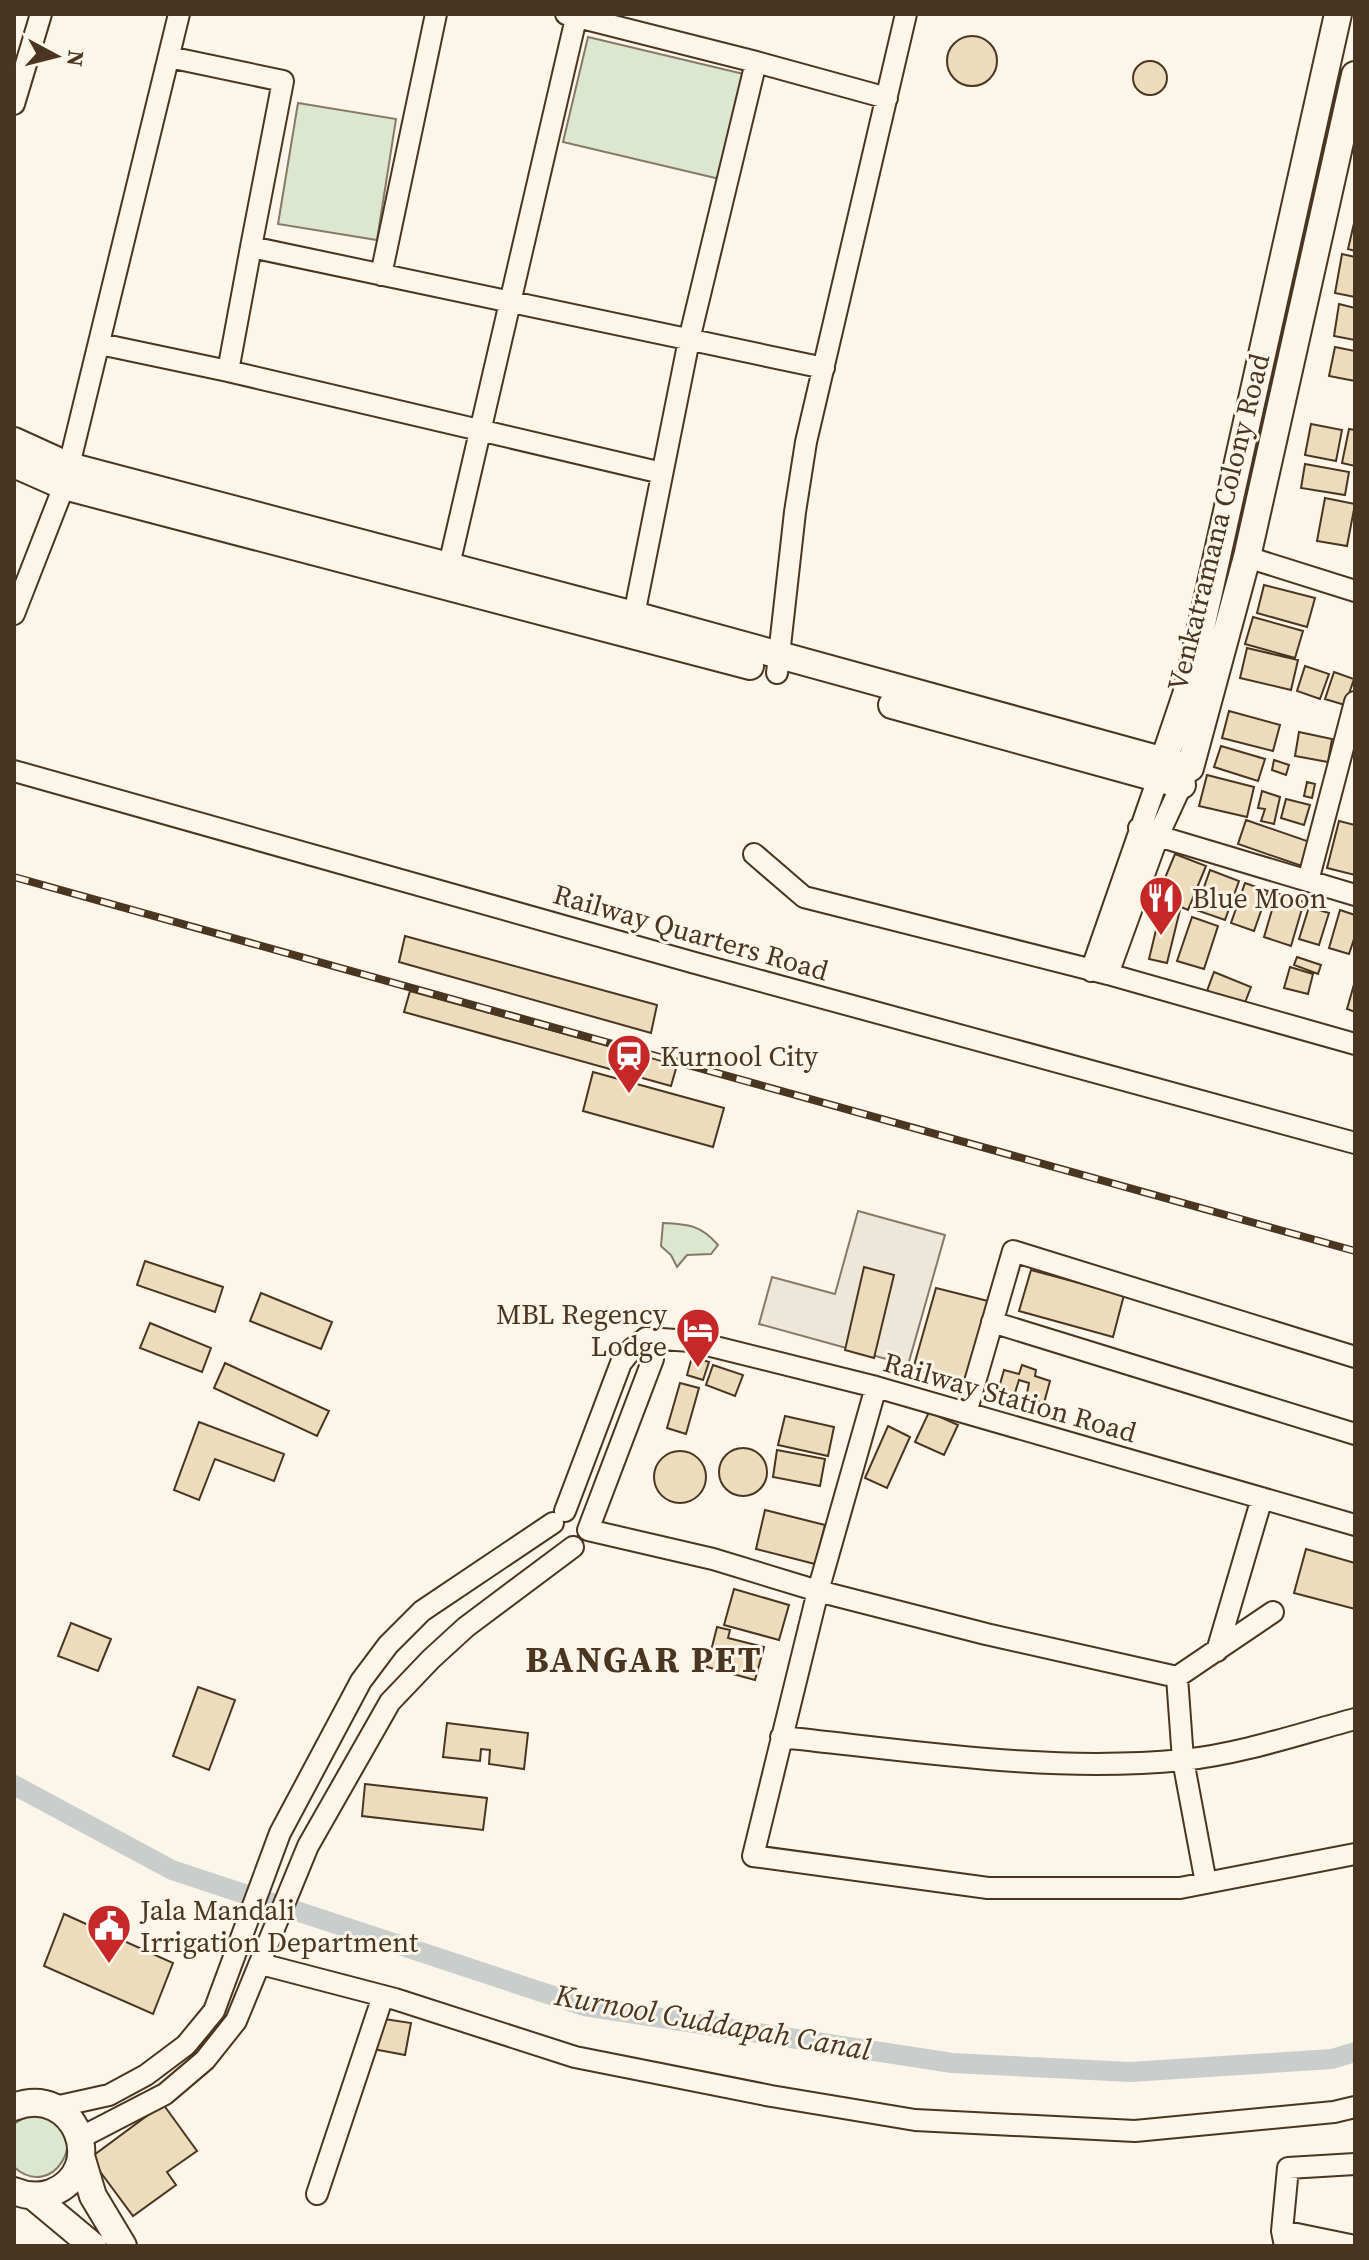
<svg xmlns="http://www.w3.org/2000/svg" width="1369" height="2260" viewBox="0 0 1369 2260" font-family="'Source Serif 4',serif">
	<rect width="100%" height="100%" fill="#fbf6e9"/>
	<path fill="#dce7d0" stroke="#887966" stroke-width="2" d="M588 37 748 75 724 180 563 142Z
		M298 103 396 119 377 240 278 224Z
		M663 1223C688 1224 701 1225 718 1245L711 1254 687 1255 677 1267 671 1255 661 1246Z
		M30 2114C36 2115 44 2115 49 2117 91 2135 53 2202 14 2167V2124Z"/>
	<path fill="#ede7d9" stroke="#887966" stroke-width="2" d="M858 1211 945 1235 908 1365 759 1324 772 1277 835 1294Z"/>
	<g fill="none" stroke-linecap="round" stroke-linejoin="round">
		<path stroke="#c9cecd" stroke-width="20" d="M14 1785 172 1870 584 2006 952 2063 1130 2072 1332 2059 1355 2052"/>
	</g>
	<path fill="#ecdcbc" stroke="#4a3520" stroke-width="2" d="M947 61a25 25 0 1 1 50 0a25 25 0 1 1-50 0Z
		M1133 78a17 17 0 1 1 34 0a17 17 0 1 1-34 0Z
		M1355 219V251L1348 249Z
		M1342 254 1355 257V297L1335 293Z
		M1339 304 1355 308V340L1334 336Z
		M1335 347 1355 351V381L1329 376Z
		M1311 424 1342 430 1336 461 1305 455Z
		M1349 429 1355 430V466L1342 463Z
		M1305 464 1349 472 1345 495 1301 488Z
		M1325 498 1355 504 1347 546 1317 541Z
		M1264 585 1315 598 1307 627 1257 613Z
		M1253 617 1303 631 1295 658 1245 644Z
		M1247 648 1298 660 1291 690 1240 678Z
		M1305 666 1329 674 1320 699 1297 691Z
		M1334 672 1354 679 1345 705 1325 699Z
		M1229 711 1280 725 1273 751 1222 738Z
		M1299 732 1332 739 1328 762 1295 756Z
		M1221 746 1265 759 1258 781 1214 767Z
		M1274 760 1289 765 1286 775 1272 770Z
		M1207 775 1254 787 1247 817 1199 806Z
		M1307 782 1315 784 1312 798 1304 796Z
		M1262 791 1280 797 1274 824 1261 821 1265 809 1258 808Z
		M1286 799 1310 805 1304 825 1281 818Z
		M1246 820 1310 842 1302 866 1238 844Z
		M1339 821 1355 825V875L1327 868Z
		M1175 854 1206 866 1188 910 1157 897Z
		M1210 870 1239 881 1225 920 1196 910Z
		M1245 883 1268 891 1254 931 1231 923Z
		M1277 893 1304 902 1291 946 1264 937Z
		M1162 905 1180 910 1167 963 1149 959Z
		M1309 907 1329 913 1319 945 1299 939Z
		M1340 910 1355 915V936L1349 954 1329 948Z
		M1192 917 1218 926 1204 969 1177 961Z
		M405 936 657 1005 651 1033 399 962Z
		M1297 957 1321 965 1318 974 1294 965Z
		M1290 967 1313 974 1308 994 1284 988Z
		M1214 972 1251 987 1244 1005 1207 991Z
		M1355 981V1012L1347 1009Z
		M410 991 677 1065 671 1086 404 1012Z
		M593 1072 724 1108 713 1147 583 1111Z
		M145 1261 223 1287 215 1312 137 1285Z
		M864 1267 894 1275 874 1358 845 1350Z
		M1031 1270 1124 1295 1113 1337 1019 1311Z
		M936 1288 988 1301 966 1383 913 1369Z
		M261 1293 332 1322 321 1349 250 1321Z
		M150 1323 211 1348 202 1372 140 1348Z
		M692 1357 709 1362 703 1380 687 1375Z
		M225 1363 329 1411 317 1436 214 1388Z
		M713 1365 743 1375 735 1396 706 1385Z
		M1022 1365 1036 1370 1035 1376 1050 1381 1044 1403 1026 1398 1029 1383 1019 1380 1014 1396 998 1391 1004 1370 1019 1374Z
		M680 1383 699 1388 686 1434 667 1428Z
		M929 1412 958 1425 944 1455 915 1442Z
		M785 1416 834 1427 828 1456 778 1445Z
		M199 1422 284 1454 274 1481 215 1459 199 1500 174 1490Z
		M888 1426 910 1437 887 1488 865 1478Z
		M719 1472a24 24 0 1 1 48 0a24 24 0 1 1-48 0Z
		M777 1450 825 1459 820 1486 773 1477Z
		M654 1477a26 26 0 1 1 52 0a26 26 0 1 1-52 0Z
		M765 1510 825 1525 815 1564 756 1549Z
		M1306 1549 1355 1563V1609L1294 1593Z
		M734 1589 789 1605 779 1640 724 1625Z
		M71 1623 111 1639 98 1671 58 1656Z
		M717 1627 730 1630 728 1638 764 1647 755 1680 707 1667Z
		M198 1687 235 1700 209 1770 173 1756Z
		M447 1723 528 1733 524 1769 489 1764 490 1750 481 1749 480 1761 443 1757Z
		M365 1784 487 1798 483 1830 362 1816Z
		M64 1914 173 1963 153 2014 44 1966Z
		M378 2018 411 2023 405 2055 373 2049Z
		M163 2104 197 2151 167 2172 176 2185 133 2216 90 2158Z"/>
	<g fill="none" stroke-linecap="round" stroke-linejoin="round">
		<g stroke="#4a3520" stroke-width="24">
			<path id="minor" d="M566 14 756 62 887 98
				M169 57 283 81 251 247 824 368
				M14 104 41 14
				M381 275 436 14
				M100 344 228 371 662 473
				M228 371 251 247
				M1247 557 1355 591
				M446 578 577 14
				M14 614 64 486 179 14
				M634 615 689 340 756 62
				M777 673 795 512 806 442 906 14
				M14 771 695 963 1355 1143
				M1139 828 1158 836 1355 895
				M754 854 804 897 1108 974 1355 1044
				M1308 881 1355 702
				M1091 971 1162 767
				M1108 974 1158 836 1186 775
				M992 1322 1355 1434
				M646 1338 653 1359 588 1530 713 1559 818 1591 986 1634 1177 1677 1273 1612
				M876 1387 818 1591 753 1856 988 1888H1180L1355 1854
				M966 1413 1013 1251 1355 1357
				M565 1511 621 1363 632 1349 646 1338 691 1341 876 1387 1355 1525
				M1217 1651 1262 1498
				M1177 1677 1183 1760 1206 1883
				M781 1737C914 1751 1049 1773 1183 1760 1241 1754 1299 1734 1355 1719
				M261 1964 395 1999 575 2057 771 2096 915 2120 1135 2131 1334 2112 1355 2107
				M55 2107 109 2095 146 2075 186 2045 214 2011 280 1833 361 1681 388 1645 422 1611 553 1523
				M80 2138 165 2094 205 2060 236 2021 308 1846 390 1702 431 1659 466 1627 573 1547
				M317 2194 383 1996
				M1282 2231 1355 2246
				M1285 2246 1282 2231 1288 2168 1355 2164"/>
		</g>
		<g stroke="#4a3520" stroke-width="30">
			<path id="major" d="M14 441 69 466 634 615 1190 768 1247 557 1355 75
				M14 464 64 486 750 666
				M892 705 1182 785
				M1164 760 1186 695 1338 14
				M14 2107C76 2083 109 2171 51 2193 39 2197 26 2196 14 2191
				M81 2156 93 2196 123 2246
				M33 2196 93 2246"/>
		</g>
		<use href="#minor" stroke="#fbf6e9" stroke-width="20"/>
		<use href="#major" stroke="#fbf6e9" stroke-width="26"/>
		<g stroke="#4a3520" stroke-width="8">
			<path id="rail" d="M14 877 1355 1251"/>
		</g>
		<use href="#rail" stroke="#fbf6e9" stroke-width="5" stroke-dasharray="15" stroke-linecap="butt"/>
	</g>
	<defs>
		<g id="restaurant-pin" transform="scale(2.3)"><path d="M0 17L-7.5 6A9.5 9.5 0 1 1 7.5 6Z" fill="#c62828" stroke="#fbf6e9"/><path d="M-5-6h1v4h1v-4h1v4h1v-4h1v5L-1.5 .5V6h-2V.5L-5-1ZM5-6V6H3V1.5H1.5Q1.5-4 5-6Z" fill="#fff"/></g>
		<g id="station-pin" transform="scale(2.3)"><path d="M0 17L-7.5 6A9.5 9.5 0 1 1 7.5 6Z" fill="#c62828" stroke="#fbf6e9"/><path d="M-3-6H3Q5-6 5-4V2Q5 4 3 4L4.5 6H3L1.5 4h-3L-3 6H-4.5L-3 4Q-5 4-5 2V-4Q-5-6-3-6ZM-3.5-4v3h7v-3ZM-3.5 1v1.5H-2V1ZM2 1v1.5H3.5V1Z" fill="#fff"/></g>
		<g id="hotel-pin" transform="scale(2.3)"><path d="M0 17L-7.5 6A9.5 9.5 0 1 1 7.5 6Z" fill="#c62828" stroke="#fbf6e9"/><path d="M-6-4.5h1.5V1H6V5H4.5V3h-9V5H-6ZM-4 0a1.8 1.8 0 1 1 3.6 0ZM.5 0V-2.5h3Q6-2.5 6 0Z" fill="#fff"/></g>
		<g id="civic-pin" transform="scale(2.3)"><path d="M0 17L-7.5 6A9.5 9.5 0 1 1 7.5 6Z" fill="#c62828" stroke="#fbf6e9"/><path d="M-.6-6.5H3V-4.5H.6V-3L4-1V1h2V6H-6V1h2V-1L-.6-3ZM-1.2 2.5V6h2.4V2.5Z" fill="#fff"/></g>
	</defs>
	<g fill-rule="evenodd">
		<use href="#restaurant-pin" x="1161" y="898"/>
		<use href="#station-pin" x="629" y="1056"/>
		<use href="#hotel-pin" x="698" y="1330"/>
		<use href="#civic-pin" x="109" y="1926"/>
	</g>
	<g text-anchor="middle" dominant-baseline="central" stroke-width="6" stroke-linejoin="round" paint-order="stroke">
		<g font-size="28" fill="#4a3520" stroke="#fbf6e9">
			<text transform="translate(1218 522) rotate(-76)">Venkatramana Colony Road</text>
			<text transform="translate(691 932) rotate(16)">Railway Quarters Road</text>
			<text transform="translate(1010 1397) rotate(16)">Railway Station Road</text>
		</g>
		<g font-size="28" fill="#4a3520" stroke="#fbf6e9" text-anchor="start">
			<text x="1192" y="898">Blue Moon</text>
			<text x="660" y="1056">Kurnool City</text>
			<text x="667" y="1314" text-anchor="end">MBL Regency<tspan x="667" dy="32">Lodge</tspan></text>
			<text x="140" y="1910">Jala Mandali<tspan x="140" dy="32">Irrigation Department</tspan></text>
		</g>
		<g font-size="30" font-style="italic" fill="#4a3520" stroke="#fbf6e9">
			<text transform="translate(713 2022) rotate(10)">Kurnool Cuddapah Canal</text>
		</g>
		<g font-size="36" font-weight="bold" letter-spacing="2" fill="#4a3520" stroke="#fbf6e9">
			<text x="644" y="1659">BANGAR PET</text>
		</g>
	</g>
	<rect width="1369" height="2260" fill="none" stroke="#4a3520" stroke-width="32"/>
	<g transform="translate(56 56) rotate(97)" stroke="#fbf6e9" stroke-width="6" paint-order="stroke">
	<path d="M0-6L14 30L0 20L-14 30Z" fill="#4a3520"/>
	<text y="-12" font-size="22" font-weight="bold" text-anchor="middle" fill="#4a3520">N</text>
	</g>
</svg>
